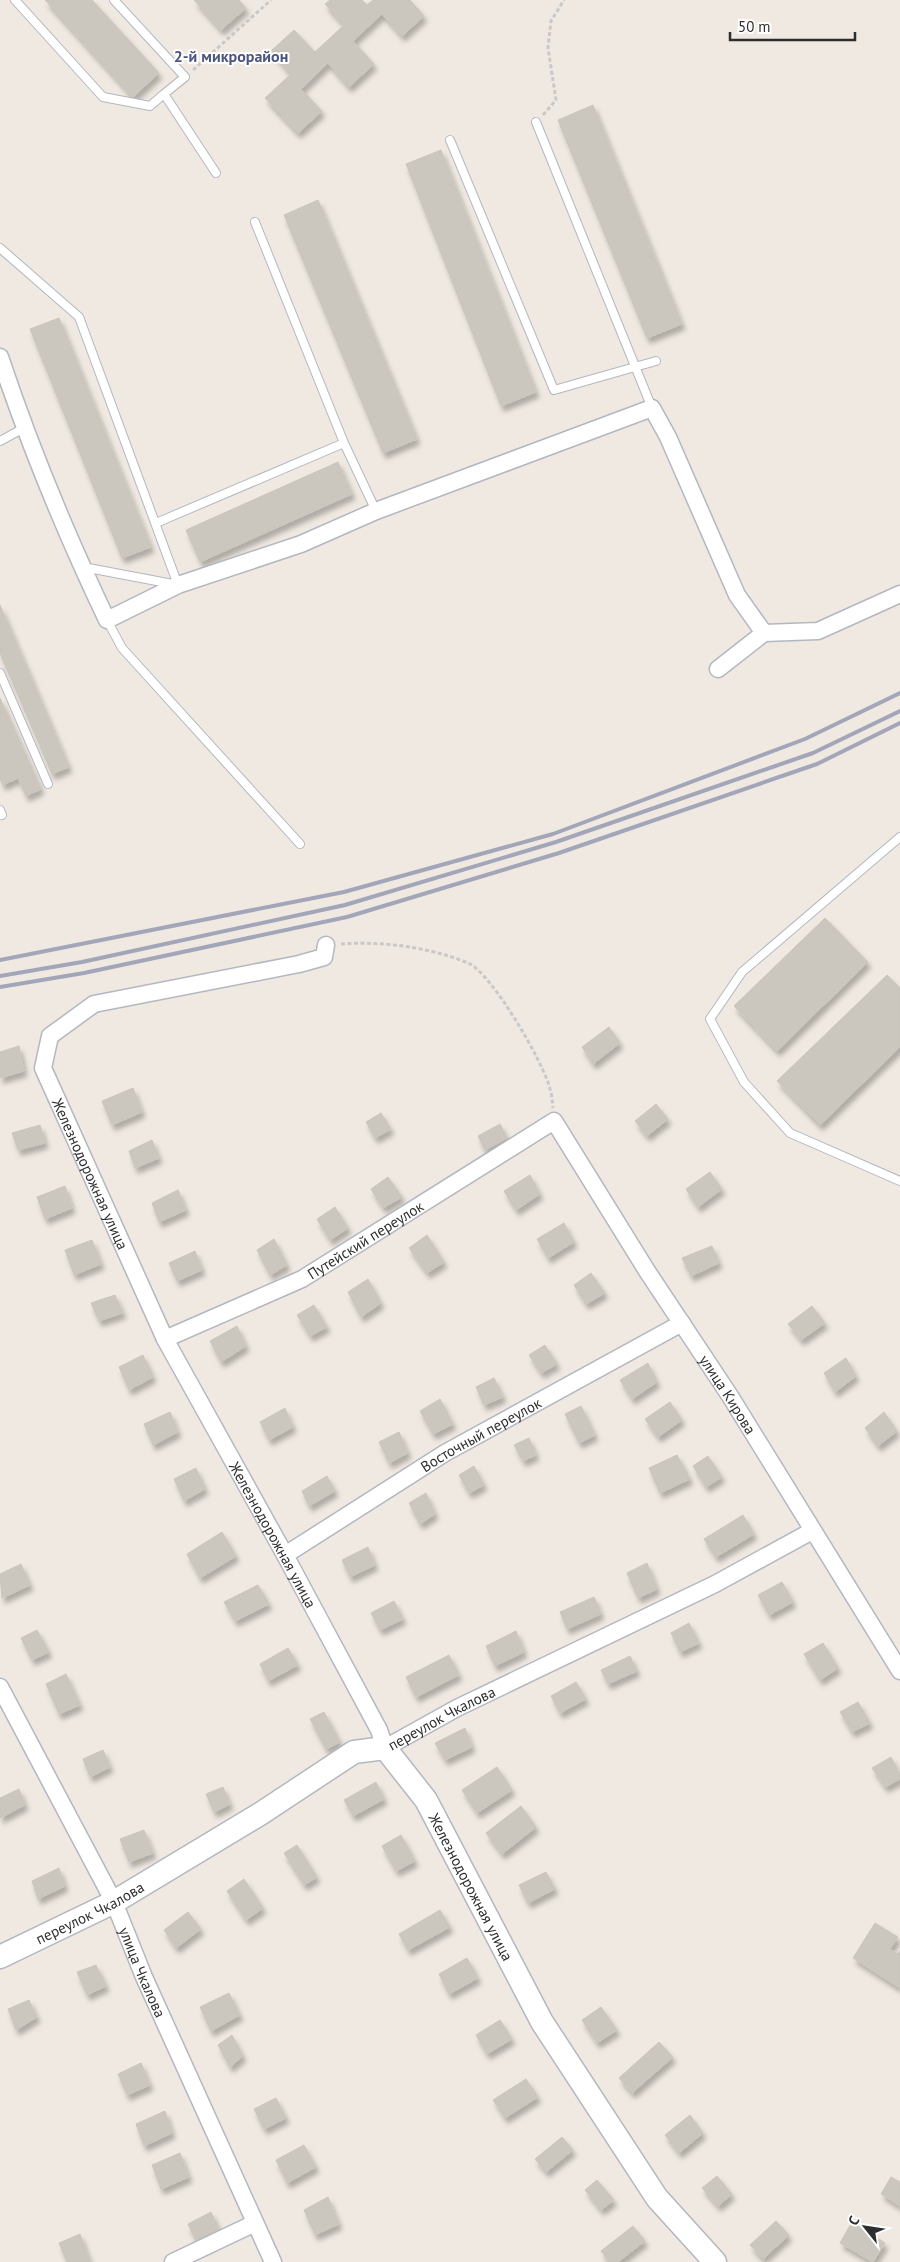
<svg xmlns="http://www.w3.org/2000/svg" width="900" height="2262" viewBox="0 0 900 2262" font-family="'PT Sans',sans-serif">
	<defs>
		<filter id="shadow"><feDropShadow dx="3" dy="5.5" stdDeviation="2.5" flood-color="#0004"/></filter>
	</defs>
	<rect width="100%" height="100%" fill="#efe9e1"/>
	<path fill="#cbc7bf" stroke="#cbc5ba" filter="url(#shadow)" d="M45 0H92L159 73 133 97Z
		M194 0H239L246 8 221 30Z
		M330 0H362L367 5 373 0H410L424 16 402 36 382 14 353 41 374 64 349 87 328 63 301 89 322 111 298 133 265 98 291 74 271 51 294 30 315 52 344 25 325 4Z
		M593 105 682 324 647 338 558 120Z
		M441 150 536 392 501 406 406 164Z
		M318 200 417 439 383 453 284 215Z
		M59 318 151 547 122 558 30 329Z
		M338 462 352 494 200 562 186 530Z
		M0 605 69 767 52 774 0 653Z
		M0 698 41 789 26 796 18 778 3 785 0 779Z
		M825 918 868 962 777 1051 734 1006Z
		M887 975 900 988V1047L820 1125 777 1081Z
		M609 1027 620 1043 593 1064 582 1047Z
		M19 1046 24 1071 0 1078V1052Z
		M133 1088 142 1112 112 1125 102 1101Z
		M656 1104 668 1119 647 1136 635 1121Z
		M381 1113 391 1129 375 1138 366 1122Z
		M500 1124 507 1138 485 1150 478 1136Z
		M40 1125 45 1143 18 1150 12 1133Z
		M152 1140 159 1158 135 1168 129 1151Z
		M710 1172 722 1189 698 1207 686 1189Z
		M530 1175 540 1194 516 1210 504 1191Z
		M388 1177 402 1197 383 1208 371 1189Z
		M65 1186 72 1208 45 1219 37 1197Z
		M178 1190 186 1210 159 1222 152 1203Z
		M335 1207 348 1228 330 1240 317 1219Z
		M564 1223 574 1242 548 1258 537 1239Z
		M427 1235 444 1262 427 1273 409 1248Z
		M274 1239 287 1265 270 1275 257 1250Z
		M92 1240 101 1264 74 1275 65 1250Z
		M712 1246 719 1263 691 1276 682 1258Z
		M195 1251 202 1270 177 1281 169 1263Z
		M591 1273 605 1293 586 1304 574 1285Z
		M368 1279 381 1303 361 1317 348 1292Z
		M115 1295 123 1313 99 1321 91 1303Z
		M314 1305 327 1327 310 1336 297 1315Z
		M812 1306 825 1323 801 1340 788 1324Z
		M237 1326 246 1346 221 1362 210 1341Z
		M545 1345 557 1364 541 1373 529 1355Z
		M143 1355 153 1377 129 1390 119 1367Z
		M846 1358 856 1376 835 1392 824 1373Z
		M648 1363 657 1382 632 1399 620 1380Z
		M494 1378 503 1397 484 1405 476 1387Z
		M440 1399 453 1424 433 1434 420 1411Z
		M670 1402 682 1420 658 1437 645 1419Z
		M581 1406 595 1435 579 1443 565 1414Z
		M285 1408 293 1427 269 1440 260 1422Z
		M170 1412 178 1432 153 1445 144 1424Z
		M884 1412 897 1431 878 1446 865 1428Z
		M399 1432 408 1453 389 1463 379 1442Z
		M529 1438 536 1455 523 1461 514 1445Z
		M677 1455 690 1479 660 1493 649 1468Z
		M708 1456 722 1477 706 1487 693 1466Z
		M474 1466 484 1485 469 1493 459 1475Z
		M196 1468 205 1489 184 1501 174 1479Z
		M327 1476 335 1491 309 1506 302 1491Z
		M426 1493 435 1514 420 1524 409 1503Z
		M743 1515 754 1534 716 1557 704 1539Z
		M222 1532 236 1556 200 1578 187 1554Z
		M368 1547 375 1565 350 1577 342 1560Z
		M647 1563 657 1589 638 1598 627 1573Z
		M21 1564 30 1585 2 1598 0 1574Z
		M782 1582 793 1602 769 1615 758 1595Z
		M258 1585 269 1604 235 1621 224 1602Z
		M594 1597 601 1614 567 1629 560 1612Z
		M394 1601 403 1619 380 1630 371 1613Z
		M689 1623 699 1643 680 1652 671 1633Z
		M37 1630 49 1652 32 1660 21 1638Z
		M516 1631 524 1652 495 1666 486 1646Z
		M823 1643 838 1668 820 1680 804 1654Z
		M288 1648 298 1665 268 1681 260 1664Z
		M449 1655 459 1675 416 1697 406 1677Z
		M630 1656 637 1671 608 1684 601 1670Z
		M66 1674 80 1705 59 1714 46 1684Z
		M576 1682 586 1699 560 1713 551 1696Z
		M858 1702 870 1723 852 1732 840 1712Z
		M324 1712 340 1742 326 1749 310 1719Z
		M465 1728 472 1747 445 1760 435 1743Z
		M103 1750 110 1767 90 1777 83 1759Z
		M891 1757 900 1774V1779L885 1787 872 1768Z
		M497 1767 512 1790 477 1813 462 1790Z
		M376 1782 384 1799 353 1816 344 1800Z
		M223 1787 230 1804 214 1812 206 1794Z
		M19 1789 25 1805 0 1818V1798Z
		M521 1806 536 1827 502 1854 486 1833Z
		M144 1830 153 1853 129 1862 120 1839Z
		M401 1835 415 1861 396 1871 382 1846Z
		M297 1845 317 1877 304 1885 284 1853Z
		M59 1868 65 1886 38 1899 32 1881Z
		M546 1872 555 1889 528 1903 519 1885Z
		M244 1879 263 1908 246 1920 227 1891Z
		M440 1910 450 1927 408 1950 399 1934Z
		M188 1912 201 1929 176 1948 164 1930Z
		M875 1923 898 1937 890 1949 898 1954 900 1951V1988L853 1958Z
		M467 1958 478 1978 449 1994 439 1974Z
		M96 1965 106 1986 87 1995 77 1972Z
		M229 1993 240 2015 211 2031 200 2007Z
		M29 2000 37 2017 16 2030 8 2009Z
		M601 2007 617 2030 597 2043 582 2020Z
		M500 2020 512 2039 487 2054 476 2035Z
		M232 2035 243 2056 230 2067 218 2045Z
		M659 2042 673 2057 632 2093 619 2078Z
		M141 2063 150 2085 127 2095 118 2074Z
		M526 2079 538 2097 505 2118 493 2100Z
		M276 2098 286 2118 264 2129 254 2109Z
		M165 2111 172 2133 144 2146 136 2124Z
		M690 2115 703 2133 679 2153 665 2135Z
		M562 2137 573 2150 546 2172 535 2159Z
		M304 2145 316 2167 287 2183 276 2160Z
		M180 2153 189 2177 161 2189 152 2165Z
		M717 2176 732 2194 718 2206 702 2188Z
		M891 2177 900 2182V2206L881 2194Z
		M597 2180 614 2200 601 2210 585 2190Z
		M328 2197 339 2224 315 2235 304 2210Z
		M211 2212 219 2229 196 2241 188 2224Z
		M776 2221 789 2235 763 2259 750 2245Z
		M852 2222 885 2243 873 2262 840 2243Z
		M633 2226 645 2241 618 2262H610L601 2251Z
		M80 2234 90 2262H67L59 2243Z"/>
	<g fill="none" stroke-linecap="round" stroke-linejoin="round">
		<g stroke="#b4b7c1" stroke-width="10">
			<path id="lane" d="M15 0 103 97 150 106 164 94 216 173
				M114 0 185 77 164 94
				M536 122 652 408
				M450 140 554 390 656 361
				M255 222 344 443 376 511
				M0 248 79 317 178 585 83 567
				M0 441 24 428
				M156 523 344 443
				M107 620 122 648 300 844
				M0 673 48 784
				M0 810 2 815
				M900 837 742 972 710 1019 744 1082 790 1133 900 1181"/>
		</g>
		<g stroke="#b4b7c1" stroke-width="19">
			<g id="street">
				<path d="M0 357C30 447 66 534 107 620L178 585 301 544 376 511 652 408 668 437 737 595 764 633"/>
				<path d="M718 669 764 633 818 631 900 594"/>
				<path id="s1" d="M326 945 324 957 299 964 94 1004 50 1036 43 1068 165 1339 285 1555 379 1730 385 1748 457 1708 715 1584 812 1531"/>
				<path id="s2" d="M165 1339 302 1279 554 1121 647 1271 730 1396 900 1671"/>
				<path id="s3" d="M285 1555 445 1453 682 1323"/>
				<path id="s4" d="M0 1687 114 1902 144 1977 273 2262"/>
				<path d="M173 2262 255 2223"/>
			</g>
		</g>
		<g stroke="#b4b7c1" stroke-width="25">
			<g id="secondary">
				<path id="s5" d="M0 1957 114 1902 260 1814 354 1752 385 1748 426 1800 542 2022 657 2198 715 2262"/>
			</g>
		</g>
		<path stroke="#c9c9c9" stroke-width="3" stroke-dasharray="4 2.5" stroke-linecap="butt" d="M193 70 271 0
			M543 115 556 100 548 48 551 21 564 0
			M341 944C381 941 430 947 468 963 491 972 544 1063 550 1089 552 1095 552 1101 553 1108"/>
		<use href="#lane" stroke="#fff" stroke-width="8"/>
		<use href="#street" stroke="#fff" stroke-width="16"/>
		<use href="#secondary" stroke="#fff" stroke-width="22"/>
		<path stroke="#a3a6b8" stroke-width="4" d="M0 960 344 892 553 834 805 739 900 693
			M0 976 82 962 345 905 556 842 813 753 900 711
			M0 987 84 973 347 917 559 853 817 764 900 723"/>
	</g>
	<g text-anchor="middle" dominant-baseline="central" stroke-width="4" stroke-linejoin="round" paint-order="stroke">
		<g font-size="15" fill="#2e2e2e" stroke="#fff">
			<text stroke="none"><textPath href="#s1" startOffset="450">Железнодорожная улица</textPath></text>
			<text stroke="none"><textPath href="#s2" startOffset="224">Путейский переулок</textPath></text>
			<text stroke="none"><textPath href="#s2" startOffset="771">улица Кирова</textPath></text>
			<text stroke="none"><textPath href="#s3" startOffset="230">Восточный переулок</textPath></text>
			<text stroke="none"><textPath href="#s1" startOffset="855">Железнодорожная улица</textPath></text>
			<text stroke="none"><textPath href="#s1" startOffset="1160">переулок Чкалова</textPath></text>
			<text stroke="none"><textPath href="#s5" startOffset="605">Железнодорожная улица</textPath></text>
			<text stroke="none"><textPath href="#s5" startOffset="100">переулок Чкалова</textPath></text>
			<text stroke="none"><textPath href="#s4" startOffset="319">улица Чкалова</textPath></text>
		</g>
		<g font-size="16" font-weight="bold" fill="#4d5680" stroke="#fff">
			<text x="231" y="56">2-й микрорайон</text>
		</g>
	</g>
	<g transform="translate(865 2227) rotate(300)" stroke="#ffffff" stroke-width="4" paint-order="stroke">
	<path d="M0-4L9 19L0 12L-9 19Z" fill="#2e2e2e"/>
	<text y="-8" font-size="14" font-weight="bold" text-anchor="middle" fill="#2e2e2e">С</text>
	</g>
	<path d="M730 32v8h125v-8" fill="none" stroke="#2e2e2e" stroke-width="2.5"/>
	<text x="738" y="32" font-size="15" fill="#2e2e2e" stroke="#ffffff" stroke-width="4" paint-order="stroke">50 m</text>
</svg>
